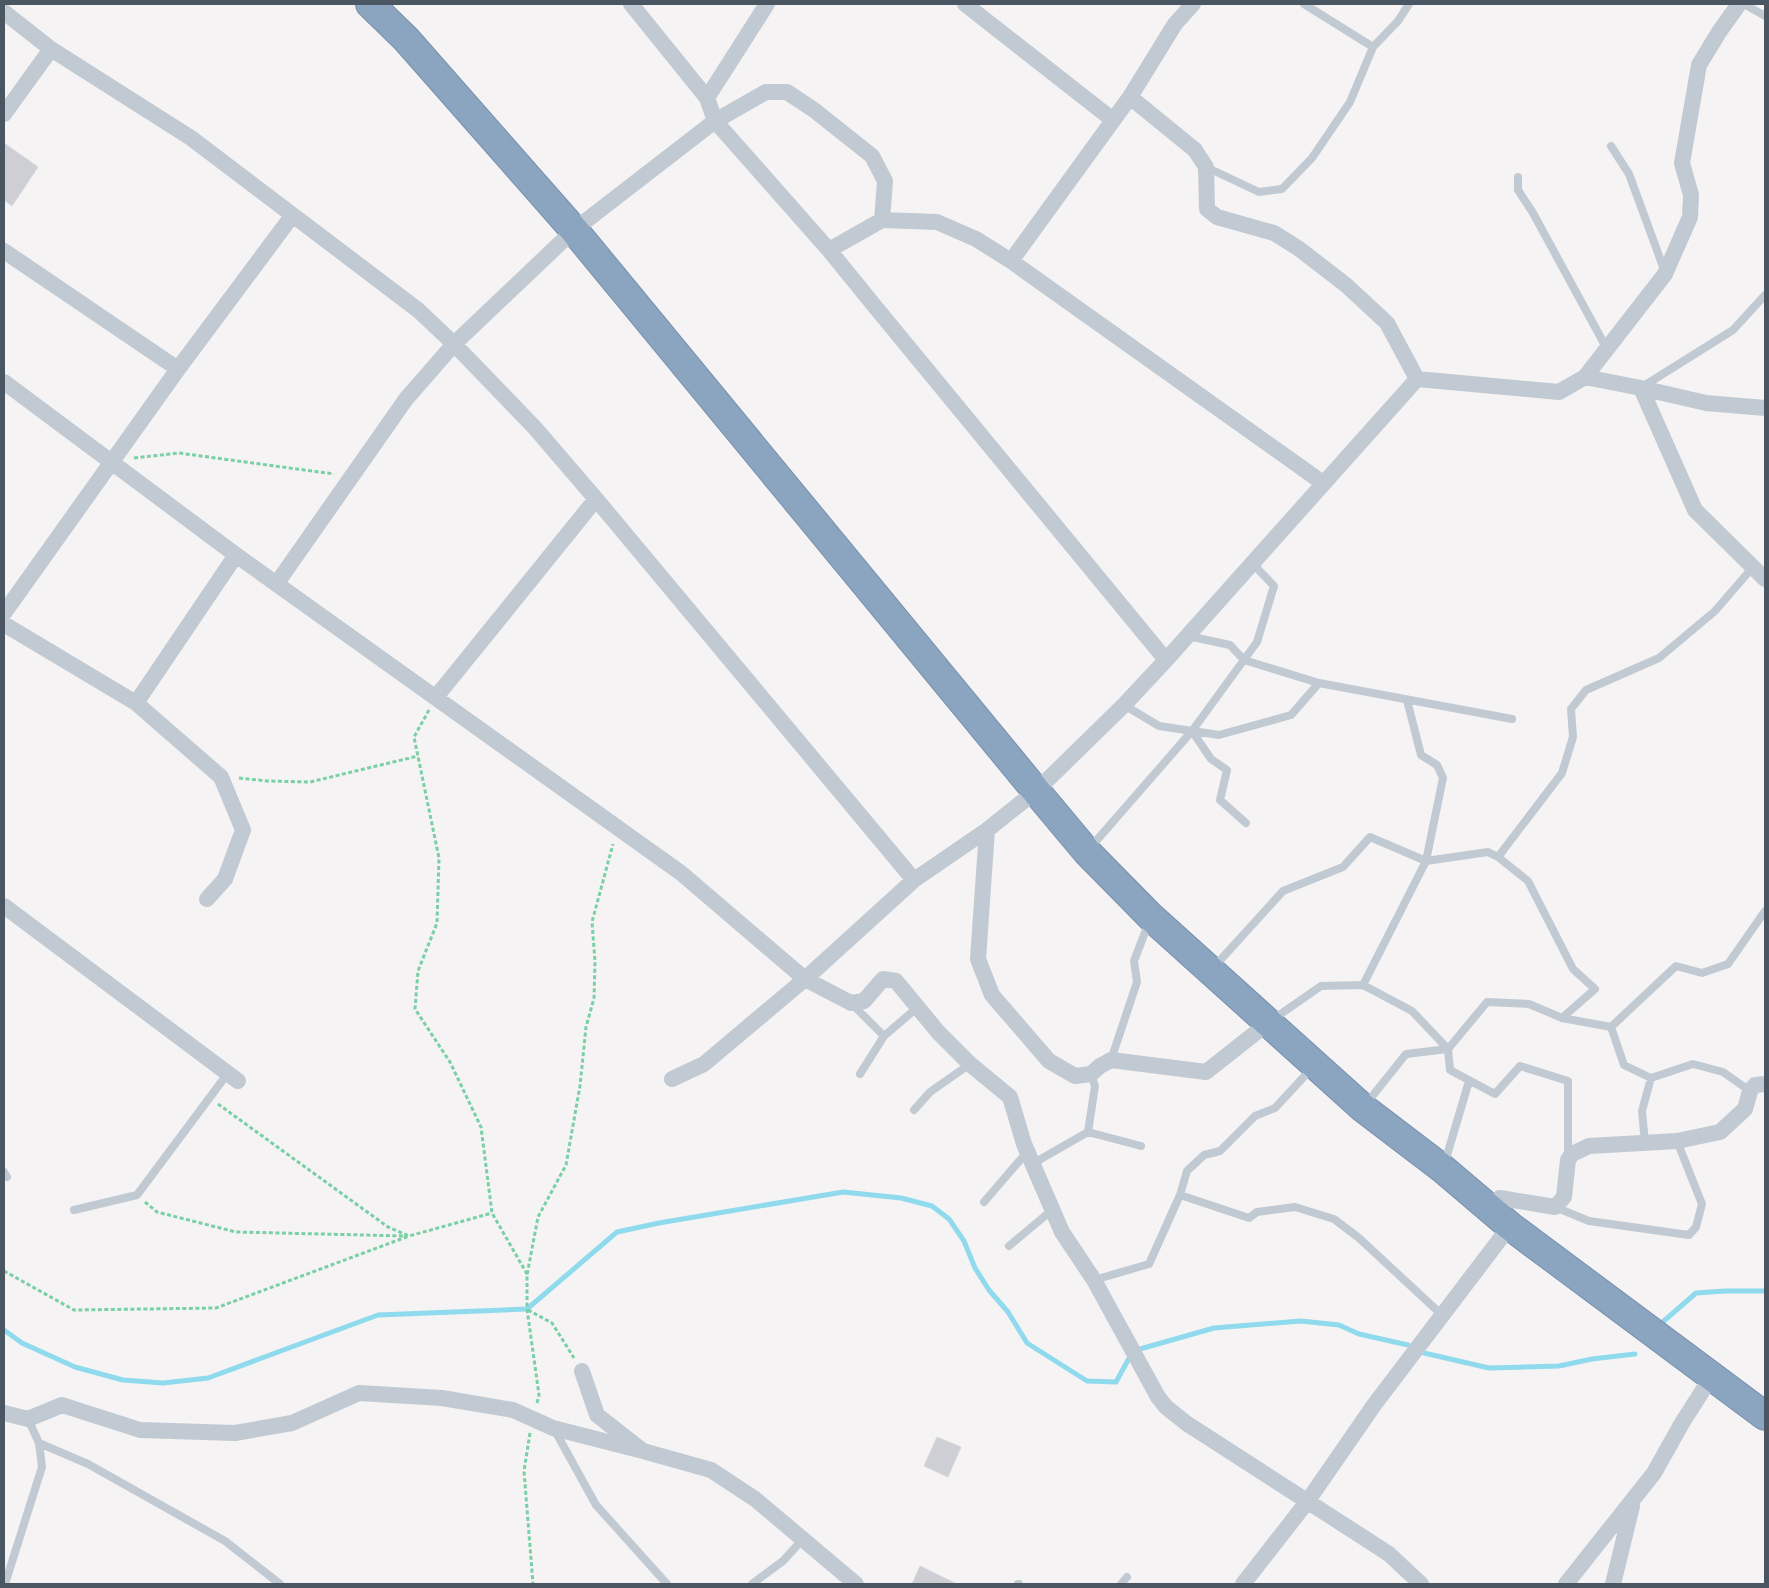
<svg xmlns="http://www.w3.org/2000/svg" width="1769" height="1588" viewBox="0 0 1769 1588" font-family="Rubik,sans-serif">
	<rect width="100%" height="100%" fill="#f5f3f3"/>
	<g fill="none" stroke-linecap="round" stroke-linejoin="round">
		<path stroke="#90daee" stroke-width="5" d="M1658 1326 1696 1293 1725 1291H1765
			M4 1330 22 1343 75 1367 123 1380 163 1383 208 1378 378 1315 527 1309 617 1232 659 1223 843 1192 901 1198 932 1206 949 1219 964 1241 975 1268 989 1290 1008 1312 1027 1343 1087 1381 1116 1382 1133 1351 1214 1328 1301 1321 1339 1325 1359 1334 1408 1345
			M1424 1353 1489 1368 1559 1366 1592 1359 1635 1354"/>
	</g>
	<path fill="#cdcfd5" stroke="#d7d9de" d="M4 143 38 167 12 206 4 200Z
		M937 1437 961 1447 948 1477 924 1466Z
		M920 1566 957 1584H912Z"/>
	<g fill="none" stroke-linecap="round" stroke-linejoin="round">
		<g stroke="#7690ad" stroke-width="30">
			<path id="highway" d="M370 4 406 39 574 230 1036 791 1087 852 1151 917 1363 1108 1443 1169 1510 1226 1765 1416"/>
		</g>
		<path stroke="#7ad0a6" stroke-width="3" stroke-dasharray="4 2.5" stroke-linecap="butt" d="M134 458 179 453 334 474
			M429 710 414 737 439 858 437 923 418 971 415 1009 450 1062 481 1127 492 1213 527 1274
			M239 778 267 781 310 782 418 756
			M218 1104 388 1227 409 1236 492 1213
			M145 1202 157 1212 236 1232 405 1236
			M4 1271 74 1310 216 1308 409 1236
			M528 1310 552 1323 574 1358
			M537 1403 539 1395 527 1309V1275L538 1217 566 1165 580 1086 586 1027 594 998 595 961 592 922 613 844
			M530 1433 524 1471 533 1584"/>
		<path stroke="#c1cad2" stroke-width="8" d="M1744 4 1765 16
			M1373 47 1398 21 1409 4
			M1611 146 1629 174 1665 272
			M1206 167 1259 192 1282 189 1312 158 1350 102 1373 47 1304 4
			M1518 177V190L1533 213 1607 349
			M1642 387 1733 330 1765 295
			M1188 636 1230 645 1244 660 1319 683
			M1124 705 1159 726 1219 735 1291 715 1319 683 1512 719
			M1192 731 1211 759 1227 770 1220 800 1246 823
			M1090 848 1192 731 1257 642 1274 586 1252 563
			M1498 857 1528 881 1573 969 1595 989 1562 1018
			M1214 967 1283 891 1343 867 1370 837 1426 861 1488 852 1498 857 1562 773 1573 737 1571 709 1586 690 1659 658 1715 611 1753 567
			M1363 985 1426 861 1443 778 1437 765 1421 755 1407 700
			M852 1004 884 1036
			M1272 1020 1321 986 1363 985 1412 1011 1448 1049 1450 1070 1495 1094 1520 1066 1568 1081V1158
			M1111 1060 1137 982 1134 961 1149 922
			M860 1074 884 1036 918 1007
			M1750 1091 1723 1072 1693 1064 1651 1078 1624 1065 1611 1027 1676 966 1702 973 1728 964 1765 911
			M1366 1104 1406 1054 1448 1049 1487 1002 1529 1004 1562 1018 1611 1027
			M914 1110 930 1092 970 1064
			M1088 1132 1141 1146
			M1645 1143 1642 1111 1651 1078
			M1445 1162 1469 1081
			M1032 1164 1088 1132 1095 1086 1091 1074
			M4 1172 7 1177
			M1180 1195 1249 1218 1257 1212 1295 1207 1334 1219 1359 1238 1442 1315
			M984 1202 1027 1152
			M1555 1207 1589 1221 1689 1235 1696 1227 1702 1204 1677 1141
			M74 1210 137 1195 228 1073
			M1009 1246 1052 1210
			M1094 1280 1149 1264 1180 1195 1187 1171 1204 1155 1220 1151 1255 1116 1275 1108 1312 1068
			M28 1419 39 1443 88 1464 225 1541 280 1584
			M554 1429 596 1505 667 1584
			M5 1584 42 1467 39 1443
			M752 1584 783 1561 803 1539
			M1018 1584H1019
			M1121 1584 1127 1577"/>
		<path stroke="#c1cad2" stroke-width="16" d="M631 4 707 98 715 121 829 250 877 309 1166 660
			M965 4 1113 120
			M4 12 51 49 191 138 418 310 454 344 535 428 596 499 914 880
			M1130 97 1195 150 1206 167 1207 209 1217 217 1274 233 1298 248 1346 285 1387 323 1417 379
			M707 98 767 4
			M4 114 51 49
			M829 250 882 220 937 222 976 239 1011 261 1323 483
			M4 251 178 369
			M1011 261 1130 97 1175 24 1193 4
			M1585 377 1641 388 1706 403 1765 408
			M4 382 236 555 681 873 805 979 851 1003 864 1001 883 979 896 981 938 1032 970 1064 1010 1097 1024 1144 1062 1232 1094 1280 1158 1397 1166 1407 1186 1423 1389 1554 1421 1584
			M1641 388 1695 510 1765 579
			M277 583 406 399 454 344 574 230 715 121 766 92H787L814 110 872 156 885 181 882 220
			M4 613 178 369 292 216
			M4 624 136 703 221 777 243 830 225 879 207 899
			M436 697 596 499
			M136 703 236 555
			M987 830 978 959 992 995 1049 1061 1075 1076 1091 1074 1100 1066 1111 1060 1206 1072 1268 1023
			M4 906 238 1081
			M672 1079 704 1064 805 979 914 880 987 830 1036 791 1124 705 1166 660 1417 379 1559 392 1585 377 1665 274 1690 217 1691 195 1682 163 1699 65 1719 32 1739 4
			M1494 1212 1500 1198 1555 1207 1564 1197 1568 1160 1572 1154 1589 1146 1677 1141 1720 1132 1745 1109 1750 1091 1755 1085 1765 1084
			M582 1371 597 1415 643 1451 711 1470 755 1499 856 1584
			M4 1413 28 1419 62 1405 140 1430 235 1433 292 1423 359 1393 442 1398 513 1410 553 1428 643 1451
			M1243 1584 1307 1502 1374 1405 1510 1226
			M1566 1584 1654 1473 1682 1423 1712 1376
			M1613 1584 1632 1506"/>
		<use href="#highway" stroke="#8ba5c1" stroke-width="28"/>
	</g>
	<rect width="1769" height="1588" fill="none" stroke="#4a5661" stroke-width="10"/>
</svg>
